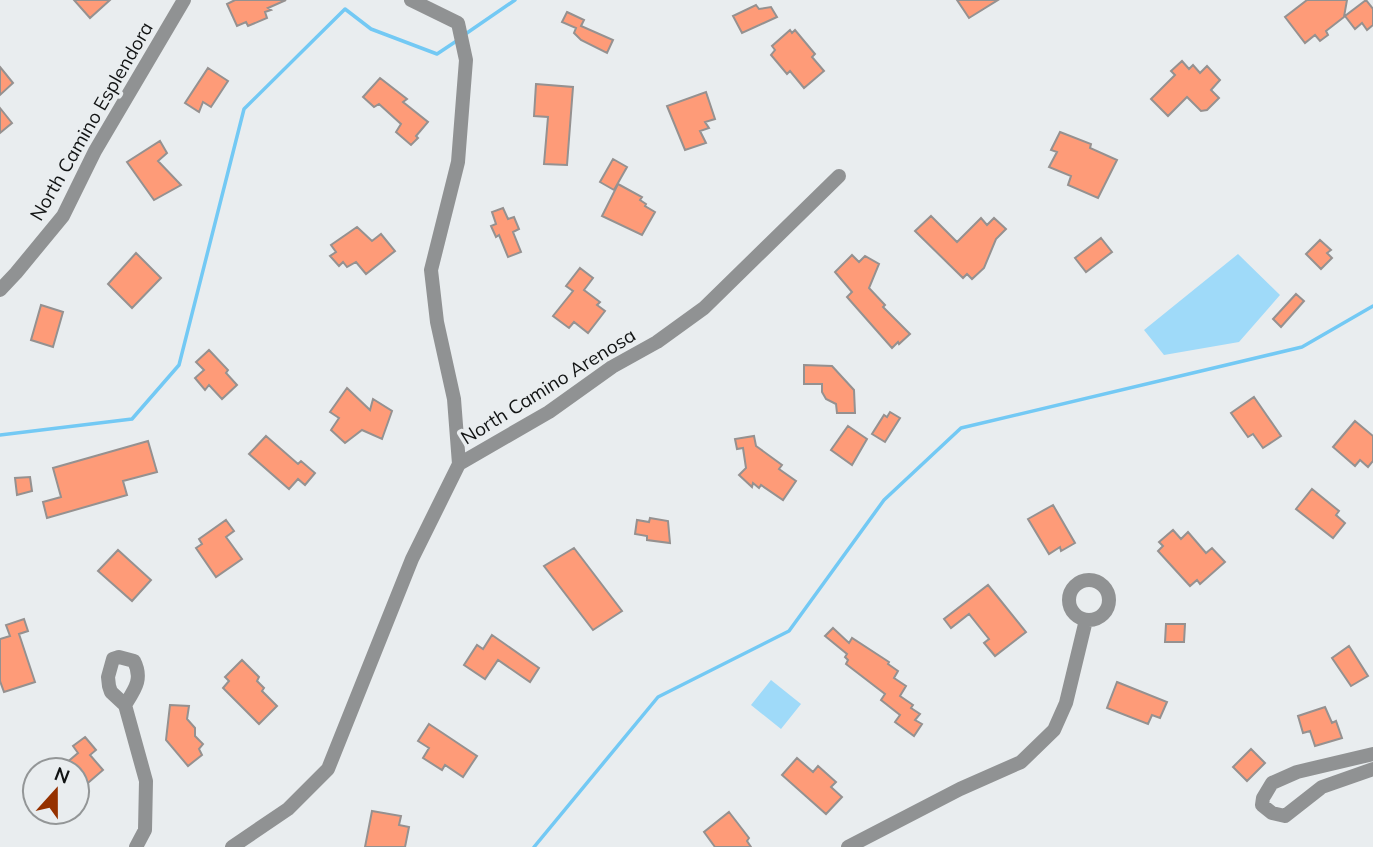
<svg xmlns="http://www.w3.org/2000/svg" width="1373" height="847" viewBox="0 0 1373 847" font-family="Mulish,sans-serif">
	<rect width="100%" height="100%" fill="#e9edef"/>
	<path fill="#9fdaf9" d="M1238 254 1280 295 1239 342 1164 355 1144 330Z
		M771 680 801 704 781 729 751 705Z"/>
	<g fill="none" stroke-linecap="round" stroke-linejoin="round">
		<path stroke="#73c9f4" stroke-width="3.5" d="M464 35 515 0
			M0 435 132 419 179 365 244 109 345 9 371 29 437 54 458 40
			M534 847 658 697 789 631 884 500 961 428 1302 347 1373 306"/>
	</g>
	<path fill="#fe9b78" stroke="#959190" stroke-width="2" d="M74 0H110L90 18Z
		M235 0H286L268 8 271 10 265 12 267 18 248 26 246 22 237 26 227 4Z
		M957 0H998L969 18Z
		M1307 0H1347L1344 17 1326 31 1328 35 1320 41 1315 35 1305 43 1285 17Z
		M1366 0 1373 9V25L1367 30 1362 23 1355 29 1345 16Z
		M756 5 759 9 771 7 777 17 742 33 733 16Z
		M567 12 584 20 581 26 613 40 607 53 581 40 574 33 576 28 562 22Z
		M790 30 792 33 795 30 815 54 812 57 824 71 804 88 790 71 787 74 771 55 775 50 772 46Z
		M1182 61 1189 69 1193 65 1200 73 1207 66 1220 80 1211 90 1219 98 1207 110 1201 111 1187 97 1168 116 1151 99 1175 75 1171 71Z
		M0 67 13 83 0 95Z
		M208 68 228 81 211 107 203 102 199 112 185 103Z
		M380 78 407 99 403 102 428 122 416 136 418 138 411 145 396 132 401 124 379 104 374 107 363 97Z
		M536 84 573 87 567 165 544 164 548 117 534 116Z
		M706 92 715 119 705 122 709 128 700 131 706 143 685 150 667 106Z
		M0 108 12 123 0 133Z
		M1060 132 1091 144 1090 148 1117 160 1098 198 1068 185 1071 176 1049 167 1057 152 1051 150Z
		M160 141 167 153 158 161 181 185 154 200 127 162Z
		M613 159 627 167 614 190 600 182Z
		M618 184 642 197 640 200 646 204 645 206 655 212 642 235 602 216Z
		M503 208 508 219 514 217 519 229 513 232 521 252 508 257 499 235 496 237 491 226 496 224 492 212Z
		M931 216 957 242 981 218 987 225 994 218 1006 229 996 239 984 268 972 279 967 274 963 278 915 231Z
		M357 227 372 241 381 234 395 251 366 274 356 262 347 267 343 262 339 266 330 256 336 252 331 245Z
		M1101 238 1112 252 1086 272 1075 258Z
		M1320 240 1331 250 1327 253 1332 258 1321 269 1306 254Z
		M136 253 161 278 132 308 108 284Z
		M852 255 859 262 865 256 879 264 869 288 885 305 883 307 910 334 899 344 898 342 892 348 847 297 852 292 835 272Z
		M580 268 593 278 584 290 600 302 597 305 605 311 588 333 574 322 569 328 553 316 573 291 566 286Z
		M1296 294 1304 301 1281 327 1273 319Z
		M41 305 63 312 53 347 31 340Z
		M209 350 228 370 226 373 237 385 222 399 209 385 205 390 195 378 204 370 196 362Z
		M804 365 832 366 854 390 855 413H837L836 404 826 399 822 392V384H804Z
		M347 388 370 410 373 399 392 411 382 439 362 430 345 443 331 430 339 418 330 412Z
		M1254 397 1281 436 1263 448 1253 434 1248 437 1231 413Z
		M890 412 900 418 885 442 872 434 884 415 887 417Z
		M1355 421 1373 436V461L1368 467 1360 460 1355 466 1333 447Z
		M848 426 867 439 852 465 831 450Z
		M266 436 298 464 301 461 315 473 305 485 298 479 289 489 249 454Z
		M754 436 756 446 782 465 779 469 796 481 783 500 761 485 759 488 753 483 752 487 739 475 746 468 743 448 737 449 735 439Z
		M148 441 157 472 123 481 127 495 47 518 43 502 61 497 53 468Z
		M30 477 32 491 17 495 15 478Z
		M1312 489 1339 511 1336 515 1345 523 1333 538 1296 509Z
		M1053 505 1075 543 1061 551 1060 547 1049 554 1028 519Z
		M650 518 668 521 670 543 647 540V536L635 534 637 520 649 522Z
		M226 520 234 531 226 537 242 559 216 577 196 548 202 544 199 539Z
		M1173 530 1181 539 1188 532 1206 553 1212 548 1225 562 1200 584 1197 580 1190 586 1158 551 1163 546 1159 542Z
		M574 548 622 611 593 630 544 566Z
		M118 550 151 580 132 601 98 571Z
		M988 585 1026 632 995 656 984 643 989 639 969 614 951 628 944 619Z
		M24 619 28 631 19 634 35 682 4 692 0 681V639L10 636 6 625Z
		M1166 624H1185L1184 642H1165Z
		M833 628 849 643 852 638 889 662 888 664 898 671 894 678 906 686 900 696 913 705 911 708 920 714 915 720 922 724 914 736 895 722 900 715 881 700 885 694 846 664 848 660 845 657 847 654 825 636Z
		M492 635 539 668 530 682 498 660 485 679 464 665 477 645 483 649Z
		M1349 646 1368 676 1351 686 1332 658Z
		M242 660 259 677 257 681 264 688 262 691 277 706 259 724 223 688 229 681 225 677Z
		M1117 682 1167 702 1160 718 1152 715 1148 724 1107 708Z
		M170 705 189 706 187 719 195 728V736L203 744 199 749 202 755 188 766 166 740Z
		M1325 707 1332 723 1336 721 1342 738 1315 746 1310 731 1303 733 1298 716Z
		M429 724 477 756 463 777 445 765 442 770 423 758 429 748 418 741Z
		M85 737 96 750 90 755 103 770 82 788 77 782V770H58L78 753 73 746Z
		M1251 749 1265 763 1247 781 1233 767Z
		M797 758 813 772 818 766 836 782 831 787 842 797 826 814 782 775Z
		M372 811 401 816 399 825 409 827 405 847H365Z
		M729 812 749 838 747 841 751 847H715L704 832Z"/>
	<g fill="none" stroke-linecap="round" stroke-linejoin="round">
		<path stroke="#909293" stroke-width="14" d="M411 0 458 23 466 60 458 162 431 270 437 322 454 399 459 464
			M0 290 16 273 63 216 95 151 184 0
			M1069 600a20 20 0 1 1 40 0a20 20 0 1 1-40 0Z
			M125 705C135 689 143 679 134 661L119 657 113 659 108 677 109 686 111 692 125 705 146 781 145 830 136 847
			M1373 754 1297 772 1272 783 1263 798 1262 805 1272 813 1285 816 1322 787 1373 769
			M232 847 288 809 328 769 412 559 459 464 549 412 612 367 657 342 704 308 839 176
			M848 847 960 789 1021 762 1054 730 1066 703 1086 620"/>
	</g>
	<g text-anchor="middle" dominant-baseline="central" stroke-width="7" stroke-linejoin="round" paint-order="stroke">
		<g font-size="19" fill="#111313" stroke="#e9edef">
			<text transform="translate(91 121) rotate(-60)">North Camino Esplendora</text>
			<text transform="translate(548 386) rotate(-32)">North Camino Arenosa</text>
		</g>
	</g>
	<g transform="translate(56 791) rotate(21)"><circle r="33" fill="#e9edef" stroke="#939697" stroke-width="2"/>
	<path d="M0-5L12 26L0 18L-12 26Z" fill="#953100"/>
	<text y="-10" font-size="19" font-weight="bold" text-anchor="middle" fill="#111313">N</text>
	</g>
</svg>
